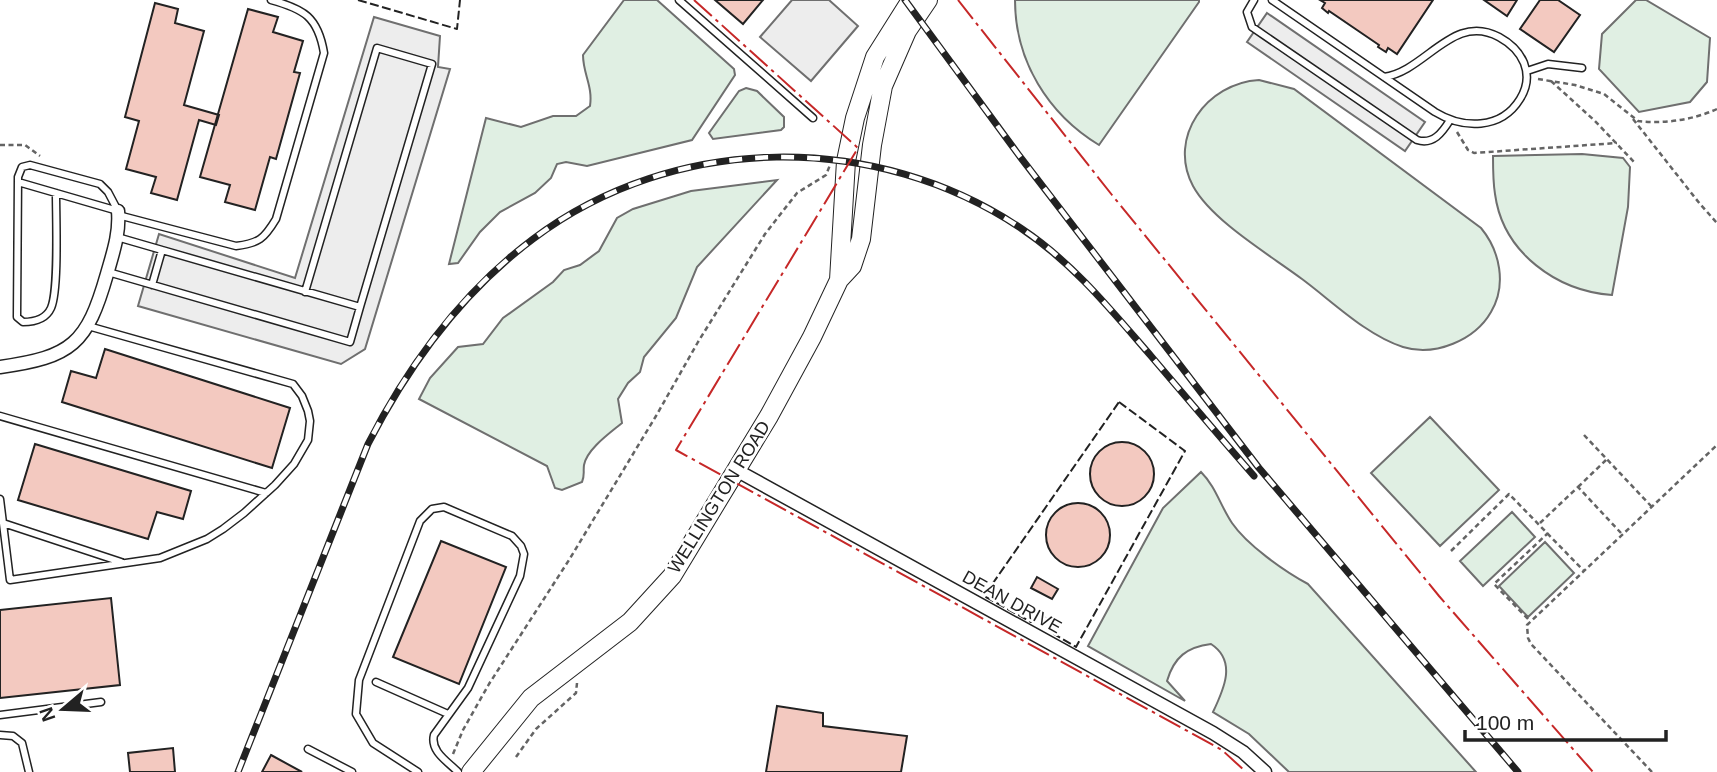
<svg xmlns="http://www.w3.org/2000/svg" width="1717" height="772" viewBox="0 0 1717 772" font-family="Helvetica,sans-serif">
	<rect width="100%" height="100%" fill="#fff"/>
	<path fill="#e0efe3" stroke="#6f6f6f" stroke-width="2" d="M624 0H657L734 69 735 75 692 140 587 166 566 162 557 164 551 178 535 193 500 212 480 232 458 263 449 264 486 118 521 127 553 116H576L590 106C593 86 583 74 583 55Z
		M1015 0H1199V2L1099 145C1048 114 1015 61 1015 0Z
		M1636 0H1646L1710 38 1707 82 1690 102 1639 112 1599 69 1602 34Z
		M1259 80 1294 89 1481 228C1500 251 1507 285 1491 312 1475 340 1435 357 1403 347 1366 335 1333 302 1302 279 1270 255 1212 221 1193 186 1167 137 1207 83 1259 80Z
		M746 88 757 91 784 117V127L781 130 713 139 709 133 739 91Z
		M1582 154 1623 158 1630 167 1628 207 1612 295C1557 291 1503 253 1495 194 1493 182 1493 169 1493 156Z
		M777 180 697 267 676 318 644 357 640 372 628 383 618 399 622 423C610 433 587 449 584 465 583 472 585 475 582 482L562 490 555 488 547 466 419 399 430 378 458 347 483 344 503 318 553 282 564 270 580 265 599 251 617 218 633 209 691 191Z
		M1430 417 1499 490 1440 546 1371 473Z
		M1201 472C1216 487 1220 505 1232 523 1247 545 1284 571 1308 584L1476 772H1289L1249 734 1213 712C1224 689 1237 661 1211 644 1187 647 1174 657 1167 681L1185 701 1088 646 1163 508Z
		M1512 512 1535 537 1483 586 1460 561Z
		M1545 542 1574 573 1528 617 1499 586Z"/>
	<path fill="#ededed" stroke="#6f6f6f" stroke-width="2" d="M792 0H829L858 26 811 81 760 37Z
		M1267 13 1425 122 1405 151 1247 42Z
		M374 17 440 36 438 67 450 69 365 349 341 364 138 306 159 234 295 278Z"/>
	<path fill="#f3c9c0" stroke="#222" stroke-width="2" d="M715 0H763L743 24Z
		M1320 0H1433L1397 54 1388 48 1386 52 1378 47 1379 45 1329 11 1328 13 1322 8 1325 3Z
		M1484 0H1517L1507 16Z
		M1540 0H1558L1580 15 1554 52 1520 29Z
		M155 3 178 9 175 23 204 31 184 105 219 115 216 125 199 120 177 200 151 193 156 177 126 169 139 121 125 117Z
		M248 9 278 17 273 32 303 41 294 72 300 73 276 159 270 157 255 210 225 202 230 185 200 177Z
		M105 349 290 408 272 468 62 402 71 371 96 378Z
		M1090 474a32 32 0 1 1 64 0a32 32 0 1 1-64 0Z
		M35 444 191 491 183 519 157 512 148 539 18 500Z
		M1046 535a32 32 0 1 1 64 0a32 32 0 1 1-64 0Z
		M441 541 506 567 459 684 393 657Z
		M1037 577 1058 589 1052 599 1031 588Z
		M111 598 120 685 0 698V610Z
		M777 706 823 713V726L907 736 901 772H766Z
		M173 748 175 772H130L128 753Z
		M271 755 302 772H262Z"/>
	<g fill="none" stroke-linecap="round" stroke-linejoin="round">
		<g stroke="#222" stroke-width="9">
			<path id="lane" d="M679 0 813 118
				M1254 0 1247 12 1252 27 1417 140C1433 145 1442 133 1450 120
				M1272 0 1435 112C1463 129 1501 130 1520 99 1527 88 1529 76 1524 63 1519 51 1510 43 1499 37 1453 12 1426 71 1384 77
				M1527 71 1548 64 1582 68
				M18 182 118 211
				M56 193C56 218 59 290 51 308 46 319 34 322 23 322L17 317 18 177 22 167 30 165 100 184 108 192 118 211
				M118 215 236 246C259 243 264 239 276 219L324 53C318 17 304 9 271 0
				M117 237 162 250
				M108 272 350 342 360 307 162 250 152 285
				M305 292 377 48 432 64 360 307
				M0 416 266 493
				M0 499 10 580 160 558 207 539 223 529 244 513 275 485 294 464 308 440 310 421 308 411 302 396 293 384 88 326
				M3 523 121 562
				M376 682 448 714
				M0 715 101 702
				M0 735 13 736 22 743 29 772
				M308 749 352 772
				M418 772 373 743 356 714 359 680 420 521 432 509 444 507 512 536 521 546 524 554 520 576 468 688 434 735C430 751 447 761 458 772"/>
		</g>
		<g stroke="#222" stroke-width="15">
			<path id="street" d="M0 367C72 357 87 344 107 274 113 253 120 233 118 211
				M736 470 1213 733 1243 752 1265 772"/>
		</g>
		<g stroke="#222" stroke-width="20">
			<path id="secondary" d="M839 280 846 161 855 118 875 57 911 0
				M471 772 531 698 630 622 672 576 769 416 812 337 839 280 852 266 861 239 872 145 883 86 907 31 928 0"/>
		</g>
		<path stroke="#646464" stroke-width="2.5" stroke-dasharray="5 3.5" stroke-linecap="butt" d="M1538 79 1575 85 1604 94 1638 121C1664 124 1693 120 1717 109
			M1551 81 1595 121 1634 162
			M1633 119 1700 204 1717 223
			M1457 132 1468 150 1474 153 1617 143
			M0 145H25L40 156
			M1584 435 1651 506
			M1578 487 1606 460
			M1540 523 1578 487 1621 533
			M1451 551 1509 494 1583 570
			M1528 619 1494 584 1548 533
			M453 754 463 730 489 684 569 560 656 416 698 342 765 234 797 193 826 175 830 165
			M516 757 536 729 576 693 577 683
			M1652 772 1531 644 1528 638 1527 625 1717 445"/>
		<use href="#lane" stroke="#fff" stroke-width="6"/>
		<use href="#street" stroke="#fff" stroke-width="12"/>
		<use href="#secondary" stroke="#fff" stroke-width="18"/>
		<g stroke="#222" stroke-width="7">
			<path id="rail" d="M905 0 1018 154 1259 468 1518 772
				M238 772 368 444C409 364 461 293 533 239 675 132 877 131 1022 229 1073 263 1111 310 1151 356 1185 396 1219 436 1254 476"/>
		</g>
		<use href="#rail" stroke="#fff" stroke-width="4.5" stroke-dasharray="13" stroke-linecap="butt"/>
		<path stroke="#222" stroke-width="2" stroke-dasharray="9 3.5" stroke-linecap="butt" d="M358 0 457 29 460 0
			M1119 402 1185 451 1076 647 1054 634V623L1043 616 1031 622 984 596Z"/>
		<path stroke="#c62828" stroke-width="2" stroke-dasharray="24 5 3.5 5" stroke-linecap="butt" d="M694 0 858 148 676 450 1222 750 1246 772
			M958 0 1112 195 1439 596 1593 772"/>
	</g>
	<g text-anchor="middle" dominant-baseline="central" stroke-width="5" stroke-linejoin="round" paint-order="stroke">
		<g font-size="18" fill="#222" stroke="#fff">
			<text transform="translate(719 497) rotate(-58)">WELLINGTON ROAD</text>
			<text transform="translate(1012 602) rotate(29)">DEAN DRIVE</text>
		</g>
	</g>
	<g transform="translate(63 709) rotate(251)" stroke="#ffffff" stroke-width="5" paint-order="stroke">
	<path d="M0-5L12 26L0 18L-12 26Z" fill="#222222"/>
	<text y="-10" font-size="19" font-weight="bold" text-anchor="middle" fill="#222222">N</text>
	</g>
	<path d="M1465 730v10h201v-10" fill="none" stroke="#222222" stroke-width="3.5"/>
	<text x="1476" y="730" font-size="21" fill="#222222" stroke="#ffffff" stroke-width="5" paint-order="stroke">100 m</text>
</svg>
